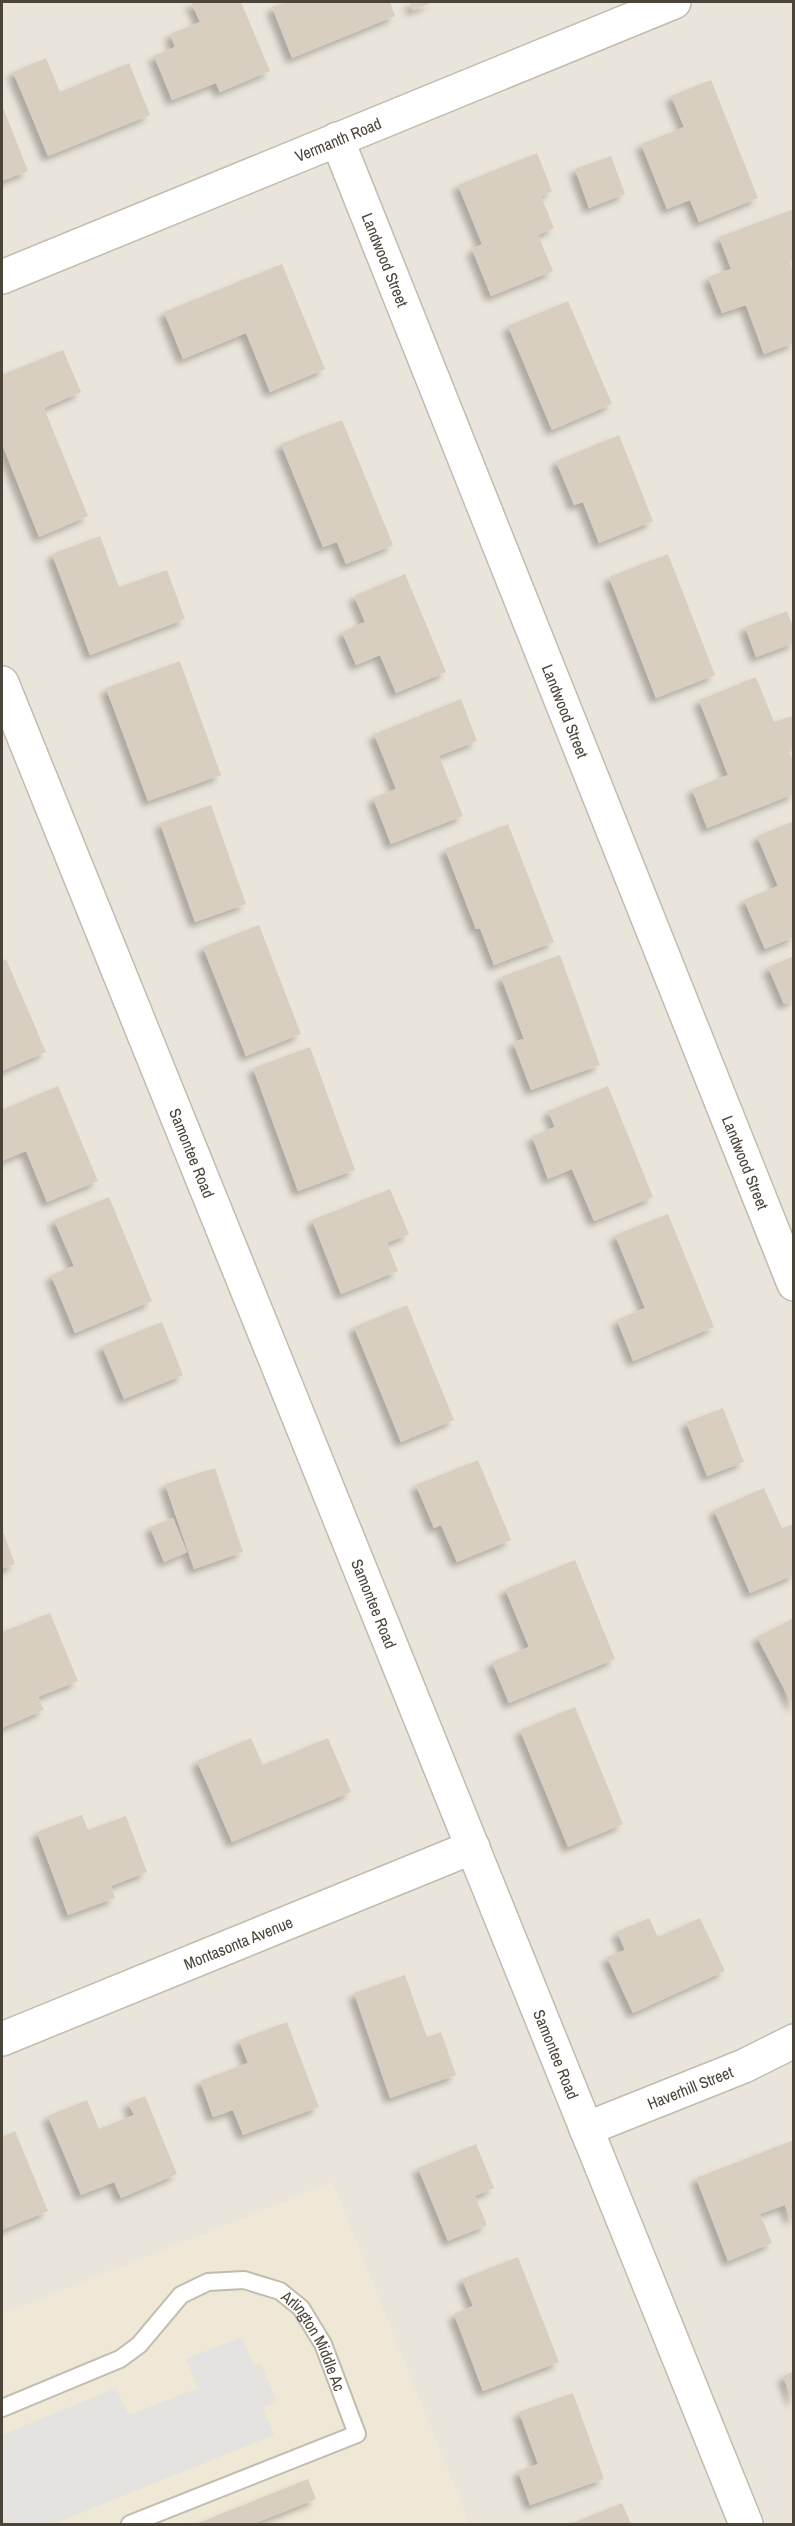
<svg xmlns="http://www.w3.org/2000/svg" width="795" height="2526" viewBox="0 0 795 2526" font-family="'Archivo Narrow',sans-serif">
	<defs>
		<filter id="shadow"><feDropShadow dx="-5.5" dy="5.5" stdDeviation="3" flood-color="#0004"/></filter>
	</defs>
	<rect width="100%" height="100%" fill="#f6f3ec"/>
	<path fill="#eae5da" d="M5 2H793V2524H469L332 2183 2 2315V3Z"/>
	<path fill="#efe8d6" d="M332 2183 469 2524H2V2315Z"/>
	<path fill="#e5e3e0" d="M242 2337 254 2366 261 2364 277 2402 263 2407 274 2435 53 2524H2V2435L116 2388 129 2415 198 2388 186 2359Z"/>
	<path fill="#d8cfc1" filter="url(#shadow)" d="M191 2H241L270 71 220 92 216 83 172 100 154 56 175 47 170 34 200 22Z
		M286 2H390L395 16 292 58 272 7Z
		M409 2H434L413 10Z
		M46 58 60 92 129 63 150 115 48 156 13 72Z
		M711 80 758 198 699 222 690 200 667 209 641 144 684 127 671 96Z
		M2 105 28 171 2 181Z
		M537 153 552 191 541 196 554 228 538 235 553 271 491 296 472 249 482 244 458 185Z
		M611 156 625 194 589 208 575 169Z
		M794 209V259L789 261 794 273V343L764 354 746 305 722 313 708 277 731 269 719 237Z
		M282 264 325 369 270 392 246 333 183 359 164 312Z
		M568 301 612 404 552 430 508 326Z
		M63 350 81 392 44 408 88 516 39 537 2 444V375Z
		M342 420 393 545 346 564 337 542 323 547 281 444Z
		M619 435 653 521 599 543 583 502 574 505 556 461Z
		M100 536 119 587 167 570 185 619 90 655 52 554Z
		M668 554 715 675 656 698 609 577Z
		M405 574 446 672 396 693 380 655 356 665 342 632 365 622 354 596Z
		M787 611 794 629V643L756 657 745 627Z
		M180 661 221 775 148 801 106 688Z
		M756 677 774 722 791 716 794 721V748L788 750 794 762V794L707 828 692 789 728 775 699 700Z
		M461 699 477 741 439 756 463 816 391 844 373 798 396 789 374 734Z
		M211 805 246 904 195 922 160 823Z
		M794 821V937L765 949 744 900 778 886 757 836Z
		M508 824 554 942 494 965 480 928 476 929 445 849Z
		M259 925 301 1034 246 1056 203 947Z
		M560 955 600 1065 531 1090 513 1042 524 1039 501 977Z
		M794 956V1000L784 1004 768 967Z
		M6 959 46 1052 2 1071V961Z
		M310 1047 355 1170 298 1191 253 1068Z
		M58 1086 98 1181 47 1202 26 1151 2 1161V1110Z
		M608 1086 653 1197 594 1221 572 1169 548 1179 532 1136 555 1127 548 1111Z
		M390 1189 409 1234 387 1243 398 1271 341 1294 312 1220Z
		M109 1197 152 1301 75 1333 51 1275 74 1266 54 1220Z
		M668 1214 714 1327 633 1361 617 1320 645 1308 615 1235Z
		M407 1305 454 1420 401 1442 354 1327Z
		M162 1322 183 1375 124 1399 102 1346Z
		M723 1408 744 1462 707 1476 686 1422Z
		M478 1460 511 1540 457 1562 441 1525 434 1528 416 1485Z
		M215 1468 243 1552 194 1569 165 1484Z
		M764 1488 782 1528 794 1524V1575L750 1593 714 1510Z
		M173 1518 187 1552 164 1562 150 1527Z
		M2 1529 15 1564 2 1569Z
		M575 1560 615 1659 509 1703 492 1662 529 1647 505 1589Z
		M50 1613 78 1681 38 1697 44 1710 2 1728V1632Z
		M794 1618V1708L757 1637Z
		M575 1707 623 1824 568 1847 520 1730Z
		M251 1738 263 1765 328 1738 351 1792 232 1842 197 1761Z
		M82 1815 88 1830 126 1816 147 1872 111 1886 115 1898 68 1915 37 1832Z
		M649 1918 658 1937 700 1918 725 1971 633 2013 607 1957 625 1950 617 1932Z
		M405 1975 427 2037 441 2032 456 2075 390 2098 354 1993Z
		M287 2022 319 2107 243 2135 233 2110 213 2117 200 2081 248 2063 239 2040Z
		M145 2096 177 2174 121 2198 114 2182 81 2195 48 2116 87 2100 99 2129 134 2115 128 2103Z
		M15 2131 48 2211 2 2230V2137Z
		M794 2140V2218L790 2219 785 2205 760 2214 772 2243 728 2261 696 2178Z
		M476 2144 494 2188 475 2196 487 2225 448 2241 418 2168Z
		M518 2257 559 2362 483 2391 454 2314 473 2306 462 2279Z
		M794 2371V2402H793L783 2376Z
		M573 2393 604 2479 530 2505 518 2471 538 2464 519 2412Z
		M308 2479 316 2499 253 2524H196Z
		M622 2503 631 2524H570Z"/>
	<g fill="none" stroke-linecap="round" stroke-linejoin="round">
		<g stroke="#c2bbae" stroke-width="20">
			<g id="service">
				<path id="s1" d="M2 2408 120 2359 139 2345 181 2295 208 2282 244 2280 280 2291 301 2308 323 2344 357 2434 130 2524"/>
			</g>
		</g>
		<g stroke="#c2bbae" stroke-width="36">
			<g id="minor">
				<path id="s2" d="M337 139 794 1284"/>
				<path id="s3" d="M2 277 674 2"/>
				<path id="s4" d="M2 683 746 2524"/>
				<path id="s5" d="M2 2039 473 1847"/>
				<path id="s6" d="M586 2129 744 2066 794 2041"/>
			</g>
		</g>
		<use href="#service" stroke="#fff" stroke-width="16"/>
		<use href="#minor" stroke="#fff" stroke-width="33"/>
	</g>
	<g text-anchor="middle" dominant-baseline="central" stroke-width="6" stroke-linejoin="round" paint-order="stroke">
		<g font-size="16" fill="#4b4439" stroke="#fff">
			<text stroke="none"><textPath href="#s3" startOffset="363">Vermanth Road</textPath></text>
			<text stroke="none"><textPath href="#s2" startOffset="130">Landwood Street</textPath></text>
			<text stroke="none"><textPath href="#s2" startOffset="616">Landwood Street</textPath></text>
			<text stroke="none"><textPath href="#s4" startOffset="507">Samontee Road</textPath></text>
			<text stroke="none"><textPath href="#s2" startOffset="1102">Landwood Street</textPath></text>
			<text stroke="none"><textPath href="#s4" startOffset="993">Samontee Road</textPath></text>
			<text stroke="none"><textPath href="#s5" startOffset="255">Montasonta Avenue</textPath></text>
			<text stroke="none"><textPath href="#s4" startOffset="1479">Samontee Road</textPath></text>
			<text stroke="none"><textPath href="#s6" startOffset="112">Haverhill Street</textPath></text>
			<text stroke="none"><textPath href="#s1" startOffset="382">Arlington Middle Ac</textPath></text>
		</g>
	</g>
	<rect width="795" height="2526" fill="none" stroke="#4b4439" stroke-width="6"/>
</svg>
